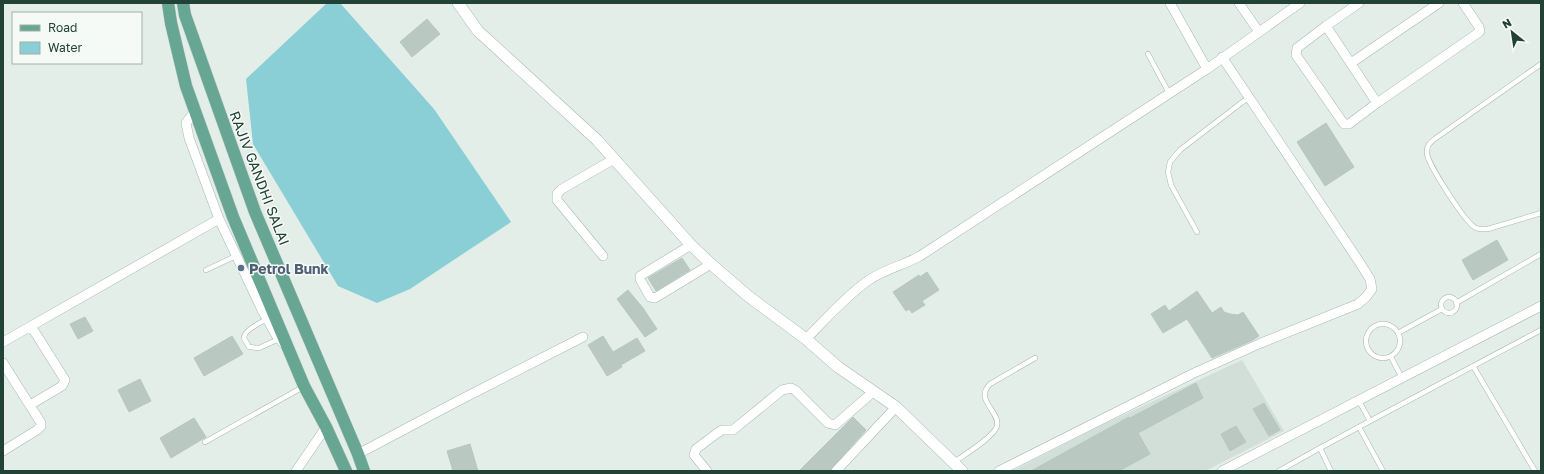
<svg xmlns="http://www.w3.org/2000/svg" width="1544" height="474" viewBox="0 0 1544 474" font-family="'Golos Text',sans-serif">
	<rect width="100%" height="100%" fill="#e4eee9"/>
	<path fill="#d2ded8" d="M1242 360 1284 431 1205 471H1012L1102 425Z"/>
	<path fill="#8aced6" d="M327 3H340L434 109 511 222 410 289 377 303 338 286 253 144 246 79Z"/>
	<path fill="#b9c9c2" stroke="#b6c8c0" d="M427 19 440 34 412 57 400 42Z
		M1326 123 1354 167 1325 186 1297 142Z
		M1497 240 1508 260 1473 280 1462 260Z
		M682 258 690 270 656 291 648 278Z
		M927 272 939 290 922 301 925 305 912 313 909 309 906 311 893 292 919 275 920 277Z
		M628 290 643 308 657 329 645 337 617 299Z
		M1197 291 1212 313 1221 307 1224 312 1230 314 1238 315 1243 312 1259 336 1251 341 1212 358 1187 319 1163 333 1151 314 1165 305 1169 311Z
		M85 317 93 331 78 339 70 324Z
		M232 336 243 354 204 376 194 358Z
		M603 336 613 352 637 338 645 351 621 365 622 367 607 376 588 345Z
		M140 379 151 401 129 412 118 390Z
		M1196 383 1203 398 1138 433 1150 454 1119 471H1031L1129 417 1130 418Z
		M1264 403 1280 430 1269 436 1253 409Z
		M853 417 866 430 829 471H799Z
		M194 418 206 437 171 458 160 438Z
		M1236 426 1246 442 1230 451 1221 434Z
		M470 444 478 471H453L447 451Z"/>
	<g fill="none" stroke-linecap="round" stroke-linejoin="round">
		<g stroke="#a6b7b0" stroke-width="5.5">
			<path id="service" d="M1148 54 1169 93
				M1541 64 1436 138C1431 142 1426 145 1427 153 1427 163 1466 224 1476 228 1480 230 1484 229 1488 229L1541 213
				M1197 232 1171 185 1168 172 1170 162 1180 150 1249 97
				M206 270 236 256
				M1441 305a8 8 0 1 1 16 0a8 8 0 1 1-16 0Z
				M1456 303 1541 254
				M267 319C261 322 243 331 244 338 245 341 248 344 249 347L259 348 279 339
				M1366 341a17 17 0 1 1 34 0a17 17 0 1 1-34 0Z
				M1398 333 1442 309
				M1391 357 1402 378
				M1473 366 1535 471
				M1359 401 1370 421
				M1359 427 1383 471
				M205 442 303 387
				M954 462C964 455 994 437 997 426 1000 411 974 400 990 384L1035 358
				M1279 471 1320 448
				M1331 471 1320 448 1370 421 1541 330"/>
		</g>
		<g stroke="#a6b7b0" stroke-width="10">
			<path id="minor" d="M1170 3 1207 69
				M1239 3 1259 32
				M1359 3 1326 26 1377 103 1478 33 1480 31 1479 27 1463 3
				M1326 26 1297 48 1296 55 1344 124H1349L1377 103
				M1351 63 1439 3
				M195 111 186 123 189 138 219 219 262 310 276 335 284 344
				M691 245 640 276V279L650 297 655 298 711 264
				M603 256 557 200V194L562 189 614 159
				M806 339C826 319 846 296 869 280 885 269 904 265 920 256L1207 69 1300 3
				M3 342 219 219
				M3 363 41 423V426L37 430 3 451
				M30 405 62 386 65 380 31 326
				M358 454 456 402 583 337
				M296 471 326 427
				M707 471 694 455 696 449 716 434 722 430H733L782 390 791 388 795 390 828 423 835 425 873 392
				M836 471 896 407
				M999 471 1194 373 1261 343 1358 304 1366 297 1372 289 1370 279 1358 260 1222 57
				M1222 471 1541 306"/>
		</g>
		<g stroke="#a6b7b0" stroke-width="12">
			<path id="tertiary" d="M458 3 478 31 597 140 691 245 711 264 748 296 806 339 838 367 896 407 962 471"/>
		</g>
		<g stroke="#c1cac7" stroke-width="13">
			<path id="primary" d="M168 3 171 23 186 86 233 217 304 386 326 427 346 471
				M183 3 185 15 255 212 358 454 364 471"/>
		</g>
		<use href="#service" stroke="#fff" stroke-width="4.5"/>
		<use href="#minor" stroke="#fff" stroke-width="9"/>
		<use href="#tertiary" stroke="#fff" stroke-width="11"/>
		<use href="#primary" stroke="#67a692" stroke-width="12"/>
	</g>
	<circle fill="#5c6f8a" stroke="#f5faf7" stroke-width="1.5" cx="241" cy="268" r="4"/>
	<g text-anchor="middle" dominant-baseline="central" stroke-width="3" stroke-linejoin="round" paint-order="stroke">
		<g font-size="14" fill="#224137" stroke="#f5faf7">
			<text transform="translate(260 178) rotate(69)">RAJIV GANDHI SALAI</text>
		</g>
		<g font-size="14" font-weight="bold" fill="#4e5e75" stroke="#f5faf7" text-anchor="start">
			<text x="249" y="268">Petrol Bunk</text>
		</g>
	</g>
	<rect width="1544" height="474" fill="none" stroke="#224137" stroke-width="8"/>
	<rect x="12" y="12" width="130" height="52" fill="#f5faf7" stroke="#a1b0aa"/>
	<rect x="20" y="25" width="20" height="6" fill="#67a692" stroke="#a1b0aa"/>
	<text x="48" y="32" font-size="12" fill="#224137">Road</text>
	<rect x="20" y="42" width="20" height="12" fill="#8aced6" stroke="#a1b0aa"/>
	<text x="48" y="52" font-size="12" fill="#224137">Water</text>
	<g transform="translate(1512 32) rotate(330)" stroke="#f5faf7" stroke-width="3" paint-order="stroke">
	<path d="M0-3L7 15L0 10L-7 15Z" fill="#224137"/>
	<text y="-6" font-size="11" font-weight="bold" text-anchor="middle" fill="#224137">N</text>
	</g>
</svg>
